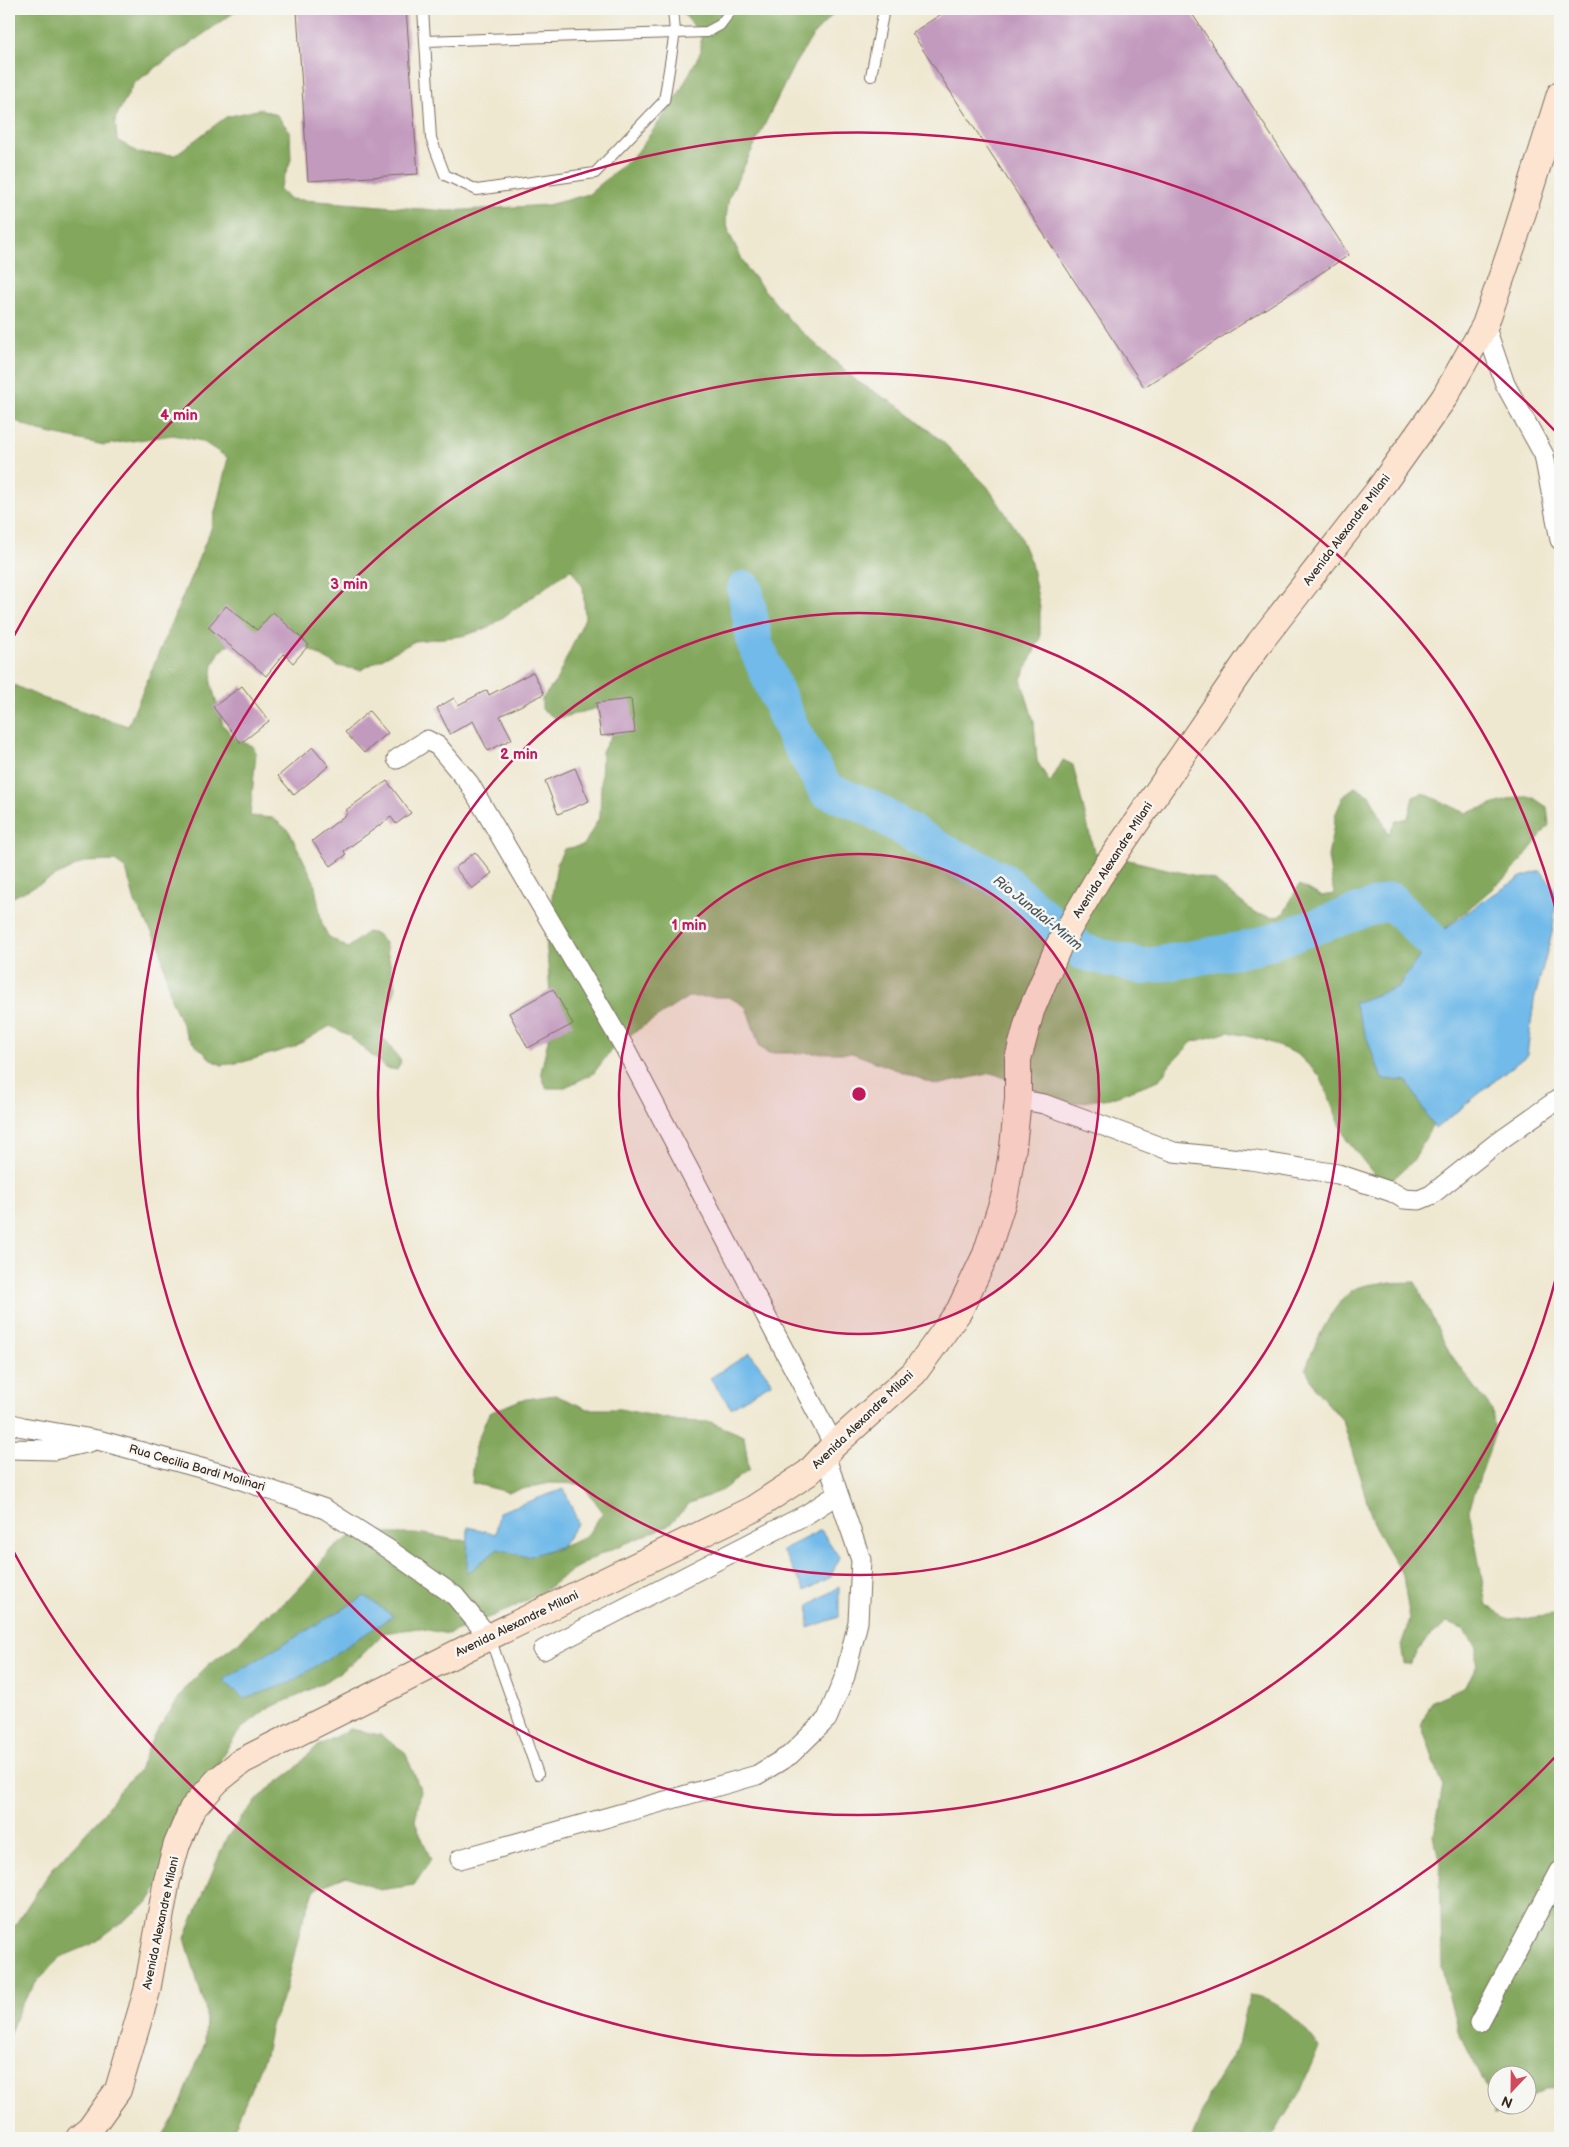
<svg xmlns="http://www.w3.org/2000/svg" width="1569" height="2147" viewBox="0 0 1569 2147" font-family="'Balsamiq Sans',sans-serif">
	<rect width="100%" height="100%" fill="#f6f6f2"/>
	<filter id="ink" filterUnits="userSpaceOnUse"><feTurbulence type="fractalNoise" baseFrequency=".02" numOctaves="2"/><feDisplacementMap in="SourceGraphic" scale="10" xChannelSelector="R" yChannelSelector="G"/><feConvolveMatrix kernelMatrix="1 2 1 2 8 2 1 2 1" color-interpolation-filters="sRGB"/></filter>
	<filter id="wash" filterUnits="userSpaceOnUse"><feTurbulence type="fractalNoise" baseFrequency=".0096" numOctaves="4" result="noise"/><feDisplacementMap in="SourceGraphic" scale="20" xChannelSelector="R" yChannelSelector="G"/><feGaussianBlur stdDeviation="1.12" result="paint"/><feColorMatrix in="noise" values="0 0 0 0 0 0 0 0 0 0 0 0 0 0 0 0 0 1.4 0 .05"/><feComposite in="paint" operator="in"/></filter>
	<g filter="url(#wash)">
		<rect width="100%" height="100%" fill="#efe8d1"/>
		<path fill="#83a85d" stroke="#5f693e" d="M9 9H239L134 83 115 119 117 140 139 153 175 155 226 117 261 109 277 115 290 132 291 160 279 190 290 199 448 211 548 205 589 194 636 154 677 97 701 51V35L684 14 682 9H838L814 34 794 65 729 197 726 218 729 233 747 269 792 323 858 382 903 409 944 443 987 486 1018 532 1031 563 1040 608V639L1021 679 1034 722 1037 761 1050 783 1063 760 1073 765 1094 852 1214 880 1256 914 1274 917 1284 913 1299 885 1321 896 1334 894 1328 857 1336 813 1344 795 1355 787 1370 796 1389 834 1396 821 1408 818 1413 797 1423 793 1466 813 1517 797H1532L1547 807 1549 825 1513 871 1440 933 1386 1001 1405 1080 1433 1110 1436 1119 1413 1161 1384 1187 1346 1139 1320 1076 1297 1054 1264 1040 1229 1032 1192 1042 1170 1065 1159 1080 1110 1098 1062 1105 1035 1099 1010 1080 992 1073 937 1085 852 1053H767L760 1047 746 1007 729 997H688L616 1044 593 1074 563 1088H546L541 1072 552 1021 546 938 557 863 564 849 584 845 600 816 602 752 620 720 609 705 556 719 542 709V699L556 681 585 618 583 587 571 569 488 628 462 636 415 641 361 670 338 666 300 644 233 642 220 651 213 665 211 683 223 725 237 740 253 746 256 753 250 816 273 818 289 831 314 881 322 924 328 936 348 948 367 932 377 934 385 943 396 988 380 1034 401 1061 397 1070 386 1068 348 1035 330 1026 294 1047 243 1062 222 1065 213 1061 188 1038 171 999 160 947 135 902 126 869 115 861 84 862 9 899V683L43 698 128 726 211 529 228 458 202 441 173 435 104 445 39 431 9 418Z
			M1415 1282 1449 1352 1492 1410 1495 1433 1469 1510 1487 1605 1509 1620 1555 1615 1560 1617V2088L1545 2089 1527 2099 1526 2074H1496V2104L1517 2105 1495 2116V2104L1457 2029 1442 1969 1440 1866 1434 1835 1443 1786 1421 1725 1432 1701 1466 1686 1477 1664V1647L1463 1629 1447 1623 1427 1639 1409 1664H1404L1401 1645 1410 1620 1403 1576 1375 1528 1343 1421 1317 1391 1306 1369C1312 1348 1336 1296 1357 1288 1375 1281 1396 1283 1415 1282Z
			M555 1395 588 1409H620L679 1421 711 1422 744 1436 749 1470 721 1491 690 1503 668 1526 605 1552 572 1570 544 1591 510 1609 448 1634 418 1628 384 1633 361 1656 333 1677 300 1695 268 1708 241 1729 223 1754 182 1853 148 1903 92 1944 61 1957 38 1980 21 2005 9 2035V1934L52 1869 100 1818 117 1793 139 1770 153 1737 187 1686 209 1664 238 1643 260 1620 288 1600 310 1577 328 1552 363 1528 393 1534H425L455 1540 487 1541 520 1555 554 1550 586 1537 603 1512 582 1484 550 1483 508 1492 472 1483 475 1446 489 1413 520 1400Z
			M350 1729 380 1735 405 1752 421 1791 415 1821 431 1860 414 1885 380 1890 347 1876 315 1889 302 1922 285 1993 271 2025 265 2055 230 2138H161L176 2115 205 2043 206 2011 185 1938 226 1839 244 1814 266 1791 294 1770 316 1747Z
			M1249 1996C1282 1999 1300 2023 1319 2047L1301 2090 1271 2138H1192L1209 2094 1239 2044Z"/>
		<path fill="#71bae9" stroke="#567284" d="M1541 871 1557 892 1553 929 1534 1001 1527 1055 1435 1129 1407 1081 1382 1079 1354 1003 1398 987 1431 940 1480 903 1521 877Z
			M750 1353 772 1382 731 1408 710 1378Z
			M564 1489 578 1523 562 1546 527 1557 498 1549 467 1573 468 1527 496 1534 499 1512Z
			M821 1530 839 1557 831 1577 805 1591 782 1550Z
			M839 1587V1617L808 1628 809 1605Z
			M365 1596 393 1616 290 1683 244 1699 223 1680Z"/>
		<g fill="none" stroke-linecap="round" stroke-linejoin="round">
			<path stroke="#71bae9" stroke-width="36" d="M745 589 755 644 793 732 826 790 867 806 942 851 1002 880 1083 952 1143 967 1252 948 1391 901 1431 940"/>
		</g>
		<g id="blocks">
			<path fill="#c29abe" d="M327 9H406L418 174 308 181 297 11Z
				M949 9H1189L1349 255 1144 387 912 33Z
				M226 606 257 630 273 612 309 645 293 663 284 654 266 676 208 627Z
				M533 672 544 694 500 716 512 739 488 751 473 721 450 734 437 708 454 698 458 705 487 690 489 695Z
				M242 686 269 721 241 743 213 707Z
				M631 699 635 732 601 736 596 703Z
				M369 711 388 733 364 753 345 732Z
				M313 747 329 766 294 795 278 776Z
				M575 768 589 801 558 814 545 781Z
				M387 781 411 813 396 824 391 817 344 851 346 855 331 866 312 841 348 813 346 810Z
				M475 852 492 873 472 889 455 868Z
				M553 989 573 1024 528 1048 509 1013Z"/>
		</g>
	</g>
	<g filter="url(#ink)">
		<use href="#blocks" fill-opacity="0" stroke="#7a6c5d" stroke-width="1"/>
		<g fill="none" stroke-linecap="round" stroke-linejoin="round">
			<g stroke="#7a6c5d" stroke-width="12">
				<path id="lane" d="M423 9 431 138 445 175 477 190 595 173 664 101 675 32 673 9
					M425 41 707 32 720 25 732 9
					M871 76 884 9
					M490 1638 538 1774"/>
			</g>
			<g stroke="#7a6c5d" stroke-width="21">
				<path id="street" d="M1485 325 1505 384 1544 455 1560 540
					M397 759 427 740 438 746 469 783 626 1050 834 1445
					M1018 1099 1044 1104 1174 1152 1250 1160 1338 1174 1392 1192 1404 1199 1419 1200 1431 1195 1503 1138 1560 1098
					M9 1423 23 1427 98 1440 230 1476 325 1509 388 1549 455 1596 489 1637
					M9 1449 54 1450 90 1442
					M543 1650 807 1514 838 1494
					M460 1859 757 1775 790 1755 827 1719 845 1676 858 1622 861 1560 825 1455
					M1479 2023 1560 1871"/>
			</g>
			<g stroke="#7a6c5d" stroke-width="28">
				<path id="secondary" d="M79 2138 90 2129 118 2090 147 1991 167 1880 177 1844 192 1809 217 1781 242 1761 489 1637 753 1509 808 1473 834 1445 914 1373 959 1311 986 1254 1005 1194 1013 1147 1018 1099V1059L1031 1011 1059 945 1099 877 1260 642 1377 492 1444 398 1485 325 1513 244 1560 94"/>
			</g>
			<use href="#lane" stroke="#fff" stroke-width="10"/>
			<use href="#street" stroke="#fff" stroke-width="19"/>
			<use href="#secondary" stroke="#fde4d1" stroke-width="26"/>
		</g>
	</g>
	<circle cx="859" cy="1094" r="240" fill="#c2185b" fill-opacity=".12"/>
	<g fill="none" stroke="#c2185b" stroke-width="2.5">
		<circle cx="859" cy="1094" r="240"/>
		<circle cx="859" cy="1094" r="481"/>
		<path d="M1560 1262A721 721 0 1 1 1560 926"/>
		<path d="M1556 1756A961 961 0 0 1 10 1545M10 643A961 961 0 0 1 1556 432"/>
	</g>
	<g text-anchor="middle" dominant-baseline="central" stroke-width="5" stroke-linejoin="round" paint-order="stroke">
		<g font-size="12" fill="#3b2a1e" stroke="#f6f6f2">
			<text transform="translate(1347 530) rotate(-53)">Avenida Alexandre Milani</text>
			<text transform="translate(1113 860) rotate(-57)">Avenida Alexandre Milani</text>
			<text transform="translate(863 1420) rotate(-44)">Avenida Alexandre Milani</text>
			<text transform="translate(197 1468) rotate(16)">Rua Cecilia Bardi Molinari</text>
			<text transform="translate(517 1624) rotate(-26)">Avenida Alexandre Milani</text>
			<text transform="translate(161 1923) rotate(-78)">Avenida Alexandre Milani</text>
		</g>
		<g font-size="14" font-style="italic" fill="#4b555b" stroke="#f6f6f2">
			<text transform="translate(1038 913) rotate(39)">Rio Jundiaí-Mirim</text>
		</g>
	</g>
	<circle cx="859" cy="1094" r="8" fill="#c2185b" stroke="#f6f6f2" stroke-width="2.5"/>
	<g font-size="15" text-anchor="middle" font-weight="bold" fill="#c2185b" stroke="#f6f6f2" stroke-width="5" stroke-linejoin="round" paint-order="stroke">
		<text x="179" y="420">4 min</text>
		<text x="349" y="589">3 min</text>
		<text x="519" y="759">2 min</text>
		<text x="689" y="930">1 min</text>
	</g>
	<rect width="1569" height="2147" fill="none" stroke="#f6f6f2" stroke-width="30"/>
	<g transform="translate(1512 2090) rotate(202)"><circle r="24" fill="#f6f6f2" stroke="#aba49d"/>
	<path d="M0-4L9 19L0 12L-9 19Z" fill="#d1495b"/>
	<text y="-8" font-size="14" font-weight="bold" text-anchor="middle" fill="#3b2a1e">N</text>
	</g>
</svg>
